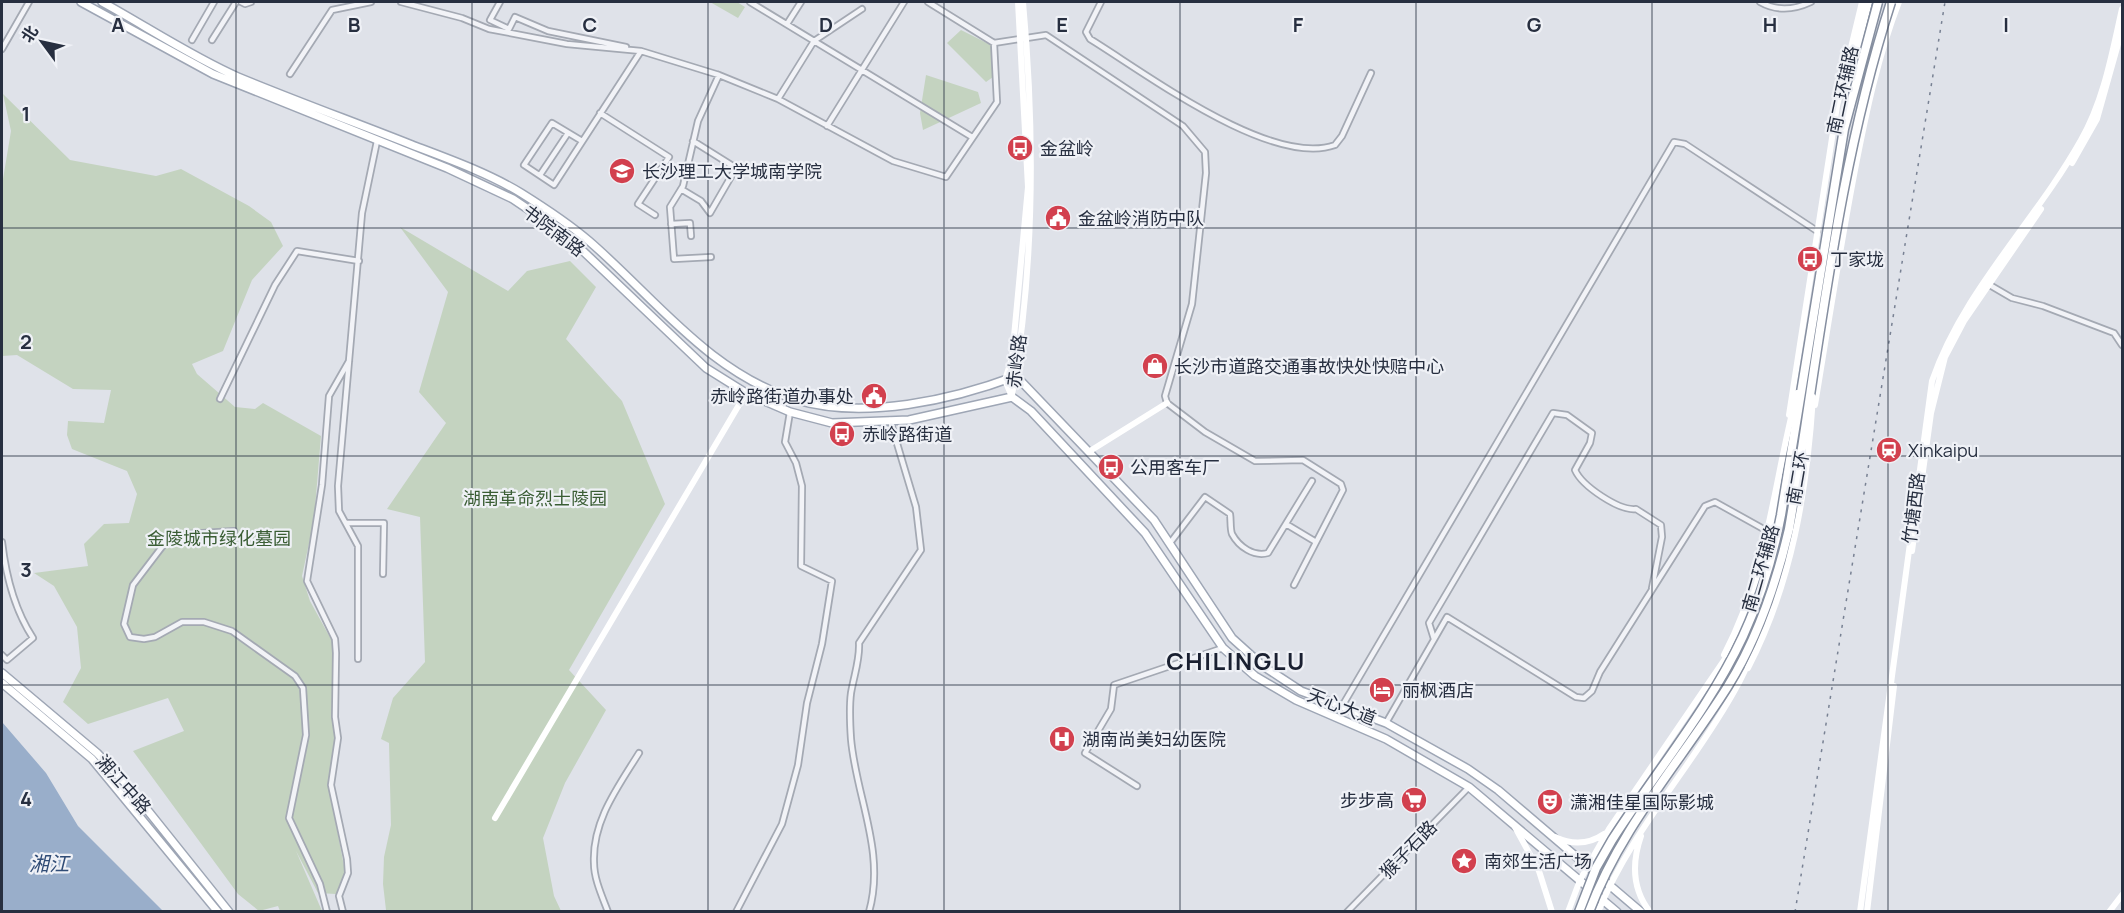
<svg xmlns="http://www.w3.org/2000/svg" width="2124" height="913" viewBox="0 0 2124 913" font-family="Manrope,'Noto Sans SC',sans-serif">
	<rect width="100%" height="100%" fill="#dfe2e9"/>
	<path fill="#c4d3c0" d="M710 2H737L745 7 738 18Z
		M961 30 991 45 993 77 986 82 947 43Z
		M926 75 978 92 981 103 923 130 920 113Z
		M3 94 70 160 156 176 181 169 249 206 271 222 283 246 252 280 223 351 192 364 197 374 235 407 255 409 263 403 321 436 314 520 302 576 310 601 332 641 335 685 332 717 336 737 328 783 345 871 336 894 318 893 296 851 322 911H280L278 906 259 911 238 894 133 751 184 731 168 698 88 724 63 702 81 668 77 627 54 586 34 573 88 566 84 544 104 524 129 523 137 494 127 471 72 449 67 435 68 421 104 423 111 390 73 389 17 355 2 356V185L11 131Z
		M400 227 508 291 527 271 570 261 596 287 566 339 622 401 665 504 569 670 606 710 565 783 543 838 554 896 561 911 386 910 383 884 384 857 391 825 389 743 381 739 393 698 425 662 420 517 387 509 446 423 419 392 448 292Z"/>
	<path fill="#99aeca" d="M2 722 46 773 78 826 163 911H2Z"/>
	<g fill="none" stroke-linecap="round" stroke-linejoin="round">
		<g stroke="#a4a9b3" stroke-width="8">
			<path id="street" d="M241 2 245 4 251 2
				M401 2 462 18 489 29 567 44 641 51 719 75 778 99 893 161 946 177 997 102 994 43
				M500 2 490 20 509 29 515 17 548 31 626 47
				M750 2 972 137
				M928 2 994 43 1046 35 1183 126 1205 152 1206 173 1192 304 1165 396 1167 403 1205 432 1255 461 1303 460 1341 484 1343 490 1294 585
				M1101 2 1086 32 1090 39C1144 72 1271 168 1335 145L1342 136 1371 73
				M1760 2C1776 11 1794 10 1811 2
				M787 24 801 2
				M192 40 214 2
				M212 40 236 2
				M2 49 29 2
				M290 74 332 10 371 2
				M778 99 814 41 862 9
				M600 113 669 157 638 204 655 215
				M827 126 904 2
				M582 141 552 123 524 165 554 185 641 51H640
				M540 175 568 133
				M681 189 701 201 710 213 736 168 693 141
				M671 224 690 223 691 236
				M711 257 674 259 670 207 683 186 698 121 719 75
				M1988 284 2012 298 2043 306 2114 333 2122 345
				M220 399 275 285 297 251 359 261
				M347 523H384L383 574
				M1286 524 1316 542
				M234 531 187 534 165 543 133 585 124 624 130 637 144 639 155 637 182 622H204L232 631 295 676 303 688 306 735 289 818 320 884 327 912
				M2 542C6 577 14 609 33 638L7 660 2 655
				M1170 543 1205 497 1230 514C1231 520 1230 529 1232 534 1239 547 1254 557 1268 553L1312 481
				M1434 639 1429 623 1553 413 1567 415 1592 433 1590 443 1575 470C1582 486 1619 511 1636 509L1661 525 1662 537 1652 588
				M358 659V546L339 511 338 486 362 213 377 141
				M1341 708 1674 142 1685 144 1817 231
				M1386 723 1447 617 1576 697 1584 698 1592 691 1600 672 1705 506 1715 502 1769 532
				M1137 786 1085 753 1111 709 1114 685 1223 648
				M343 912 339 896 348 873 347 859 331 785 338 738 335 717 336 653 335 639 307 581 322 485 329 396 349 361
				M608 912C602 896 594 879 594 863 592 821 618 787 639 753
				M736 912 782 824 798 765 807 703 822 644 832 581 801 566 802 486 796 463 785 442 790 412
				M869 912C886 852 856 797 851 739 850 724 849 708 851 693 854 675 860 660 859 643L921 550 916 507 890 420
				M1347 912 1469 787"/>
		</g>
		<g stroke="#9ea6b5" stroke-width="10">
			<path id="primary" d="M81 2 213 74 447 168 513 199 553 226 584 252 706 368 746 393 790 412 832 423 909 420 1012 397 1031 411 1145 533 1223 648 1255 676 1296 700 1386 739 1469 787 1617 912
				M102 2C144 25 194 58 238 77 296 101 354 122 412 145 449 159 488 173 521 193 545 208 568 223 589 241 655 298 710 374 797 400 864 420 952 400 1016 376L1154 520 1232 638 1263 666 1301 691 1386 723 1468 769 1498 790 1641 912
				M2 673 97 753 129 787 229 912
				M2 683 92 759 218 912"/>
		</g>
		<g stroke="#868fa0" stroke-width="11">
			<path id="highway" d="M1848 104 1855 54 1868 2"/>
		</g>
		<use href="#street" stroke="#f2f3f7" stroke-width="4.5"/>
		<path stroke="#fff" stroke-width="6" d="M2072 163 2097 119 2122 30
			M1012 395C1035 265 1035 133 1023 2
			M1012 397 1005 380 1012 358 1028 187 1018 2
			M1815 405C1828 326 1840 248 1855 170 1866 113 1878 56 1899 2
			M1789 415 1837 106 1862 2
			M1090 451 1167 403
			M1794 523 1801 483
			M1912 551 1931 413 1945 357 1964 321 2041 209
			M1780 581 1789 545
			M495 818 746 393
			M1515 827 1539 871 1552 912
			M1641 836C1632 862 1632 889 1650 912
			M1555 837C1572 845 1588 845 1604 834
			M1568 912 1580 880 1609 829 1727 656C1758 594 1775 532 1783 464
			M1598 912C1632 829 1694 765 1736 688 1747 669 1755 646 1765 625
			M1860 912 1932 381C1963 291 2035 222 2081 140 2104 100 2112 53 2122 9
			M1867 912 1894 686
			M2109 912 2122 895"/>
		<use href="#primary" stroke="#fff" stroke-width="7"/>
		<use href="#highway" stroke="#fff" stroke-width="8"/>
		<path stroke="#788193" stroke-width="1.5" stroke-dasharray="3 6" stroke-linecap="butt" d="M1795 912 1945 2"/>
		<g stroke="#868fa0" stroke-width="11" stroke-linecap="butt">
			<path id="highway-bridge" d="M1579 912 1596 868 1612 840C1655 773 1709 709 1743 636 1761 597 1773 557 1781 515L1844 129 1878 2
				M1589 912C1620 828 1681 761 1728 686 1758 638 1776 584 1789 529 1819 353 1836 172 1891 2"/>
		</g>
		<path stroke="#fff" stroke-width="6" d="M1724 655C1769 568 1773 484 1797 393
			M1748 668C1792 583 1807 491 1813 397"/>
		<use href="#highway-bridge" stroke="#fff" stroke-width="8"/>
	</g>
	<path fill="none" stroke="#272f40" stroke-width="1.5" stroke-opacity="0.55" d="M236 2V912M472 2V912M708 2V912M944 2V912M1180 2V912M1416 2V912M1652 2V912M1888 2V912M2 228H2122M2 456H2122M2 685H2122"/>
	<defs>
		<g id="bus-disc" transform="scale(1.35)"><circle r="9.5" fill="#d2404e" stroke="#eff1f6"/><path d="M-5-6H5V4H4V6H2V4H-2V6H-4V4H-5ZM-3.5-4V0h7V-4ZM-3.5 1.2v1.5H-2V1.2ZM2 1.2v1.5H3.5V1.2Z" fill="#fff"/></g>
		<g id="university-disc" transform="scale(1.35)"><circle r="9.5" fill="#d2404e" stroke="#eff1f6"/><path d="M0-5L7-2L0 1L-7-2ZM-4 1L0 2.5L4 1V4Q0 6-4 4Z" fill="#fff"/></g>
		<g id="civic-disc" transform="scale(1.35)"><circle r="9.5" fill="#d2404e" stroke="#eff1f6"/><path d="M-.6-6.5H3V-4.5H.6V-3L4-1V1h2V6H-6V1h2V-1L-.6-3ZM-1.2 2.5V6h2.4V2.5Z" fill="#fff"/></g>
		<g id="shop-disc" transform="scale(1.35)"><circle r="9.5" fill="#d2404e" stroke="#eff1f6"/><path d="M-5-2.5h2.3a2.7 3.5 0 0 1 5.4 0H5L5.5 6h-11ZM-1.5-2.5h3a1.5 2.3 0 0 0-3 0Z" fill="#fff"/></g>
		<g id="station-disc" transform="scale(1.35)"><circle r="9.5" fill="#d2404e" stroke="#eff1f6"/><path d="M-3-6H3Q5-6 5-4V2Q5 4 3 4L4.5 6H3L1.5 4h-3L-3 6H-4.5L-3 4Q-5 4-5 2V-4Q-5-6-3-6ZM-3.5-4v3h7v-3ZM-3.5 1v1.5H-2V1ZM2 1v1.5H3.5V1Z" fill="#fff"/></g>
		<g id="hotel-disc" transform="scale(1.35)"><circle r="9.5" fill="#d2404e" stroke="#eff1f6"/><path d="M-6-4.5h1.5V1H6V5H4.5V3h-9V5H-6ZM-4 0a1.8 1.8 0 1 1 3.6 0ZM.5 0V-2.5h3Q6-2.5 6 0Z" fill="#fff"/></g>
		<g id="hospital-disc" transform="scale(1.35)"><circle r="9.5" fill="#d2404e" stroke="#eff1f6"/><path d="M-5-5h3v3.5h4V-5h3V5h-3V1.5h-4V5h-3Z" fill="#fff"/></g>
		<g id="supermarket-disc" transform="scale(1.35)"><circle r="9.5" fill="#d2404e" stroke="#eff1f6"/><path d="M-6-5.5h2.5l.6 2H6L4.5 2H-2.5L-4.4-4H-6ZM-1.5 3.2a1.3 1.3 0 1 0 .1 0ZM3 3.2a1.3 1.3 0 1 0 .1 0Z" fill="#fff"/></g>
		<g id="theatre-disc" transform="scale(1.35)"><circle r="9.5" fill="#d2404e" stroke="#eff1f6"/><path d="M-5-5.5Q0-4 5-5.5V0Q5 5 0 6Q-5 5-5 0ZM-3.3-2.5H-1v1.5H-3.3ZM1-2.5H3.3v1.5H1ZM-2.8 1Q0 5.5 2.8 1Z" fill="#fff"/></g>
		<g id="sight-disc" transform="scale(1.35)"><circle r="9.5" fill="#d2404e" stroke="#eff1f6"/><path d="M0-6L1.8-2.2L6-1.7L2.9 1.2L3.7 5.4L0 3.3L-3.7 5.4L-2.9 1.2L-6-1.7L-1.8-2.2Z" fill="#fff"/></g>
	</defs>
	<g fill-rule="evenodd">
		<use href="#bus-disc" x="1020" y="148"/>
		<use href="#university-disc" x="622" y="171"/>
		<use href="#civic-disc" x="1058" y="218"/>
		<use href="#bus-disc" x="1810" y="259"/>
		<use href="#shop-disc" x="1155" y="366"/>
		<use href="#civic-disc" x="874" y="396"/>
		<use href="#bus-disc" x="842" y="434"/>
		<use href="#station-disc" x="1889" y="450"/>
		<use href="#bus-disc" x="1111" y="467"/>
		<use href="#hotel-disc" x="1382" y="690"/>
		<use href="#hospital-disc" x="1062" y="739"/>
		<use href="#supermarket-disc" x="1414" y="800"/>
		<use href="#theatre-disc" x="1550" y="802"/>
		<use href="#sight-disc" x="1464" y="861"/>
	</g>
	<g text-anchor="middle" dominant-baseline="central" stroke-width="4.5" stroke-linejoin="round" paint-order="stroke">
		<g font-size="18" fill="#272f40" stroke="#eff1f6">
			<text transform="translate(1842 90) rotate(-78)">南二环辅路</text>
			<text transform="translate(554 230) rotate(37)">书院南路</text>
			<text transform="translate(1016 361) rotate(-83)">赤岭路</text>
			<text transform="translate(1797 478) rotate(-80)">南二环</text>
			<text transform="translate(1913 508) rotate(-83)">竹塘西路</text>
			<text transform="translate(1760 568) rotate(-74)">南二环辅路</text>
			<text transform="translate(1342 706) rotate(21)">天心大道</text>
			<text transform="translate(124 784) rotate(48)">湘江中路</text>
			<text transform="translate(1408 849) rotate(-46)">猴子石路</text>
		</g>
		<g font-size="18" fill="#272f40" stroke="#eff1f6" text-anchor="start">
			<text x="1040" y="148">金盆岭</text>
			<text x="642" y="171">长沙理工大学城南学院</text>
			<text x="1078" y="218">金盆岭消防中队</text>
			<text x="1830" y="259">丁家垅</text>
			<text x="1174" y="366">长沙市道路交通事故快处快赔中心</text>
			<text x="854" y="396" text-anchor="end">赤岭路街道办事处</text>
			<text x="862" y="434">赤岭路街道</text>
			<text x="1908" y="450">Xinkaipu</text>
			<text x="1130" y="467">公用客车厂</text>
			<text x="1402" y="690">丽枫酒店</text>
			<text x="1082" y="739">湖南尚美妇幼医院</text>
			<text x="1394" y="800" text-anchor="end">步步高</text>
			<text x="1570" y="802">潇湘佳星国际影城</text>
			<text x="1484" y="861">南郊生活广场</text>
		</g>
		<g font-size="18" fill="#3a5d34" stroke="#eff1f6">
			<text x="535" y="498">湖南革命烈士陵园</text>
			<text x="219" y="538">金陵城市绿化墓园</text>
		</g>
		<g font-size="20" font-style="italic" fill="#304c76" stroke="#eff1f6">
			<text x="49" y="863">湘江</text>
		</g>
		<g font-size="24" font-weight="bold" letter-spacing="1.5" fill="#1a2031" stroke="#eff1f6">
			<text x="1236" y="660">CHILINGLU</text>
		</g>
	</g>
	<g font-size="20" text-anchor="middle" font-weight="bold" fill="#272f40" stroke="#eff1f6" stroke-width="4.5" stroke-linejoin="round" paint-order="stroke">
		<text x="118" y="32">A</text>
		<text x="354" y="32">B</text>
		<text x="590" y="32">C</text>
		<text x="826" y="32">D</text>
		<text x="1062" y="32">E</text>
		<text x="1298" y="32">F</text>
		<text x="1534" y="32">G</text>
		<text x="1770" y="32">H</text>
		<text x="2006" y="32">I</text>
		<text x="26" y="121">1</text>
		<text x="26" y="349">2</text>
		<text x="26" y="577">3</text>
		<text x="26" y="806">4</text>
	</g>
	<rect width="2124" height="913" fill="none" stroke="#272f40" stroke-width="6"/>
	<g transform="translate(42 42) rotate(303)" stroke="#eff1f6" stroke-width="4.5" paint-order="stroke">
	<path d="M0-4.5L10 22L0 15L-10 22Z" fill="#272f40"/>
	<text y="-9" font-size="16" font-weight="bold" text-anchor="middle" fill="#272f40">北</text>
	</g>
</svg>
